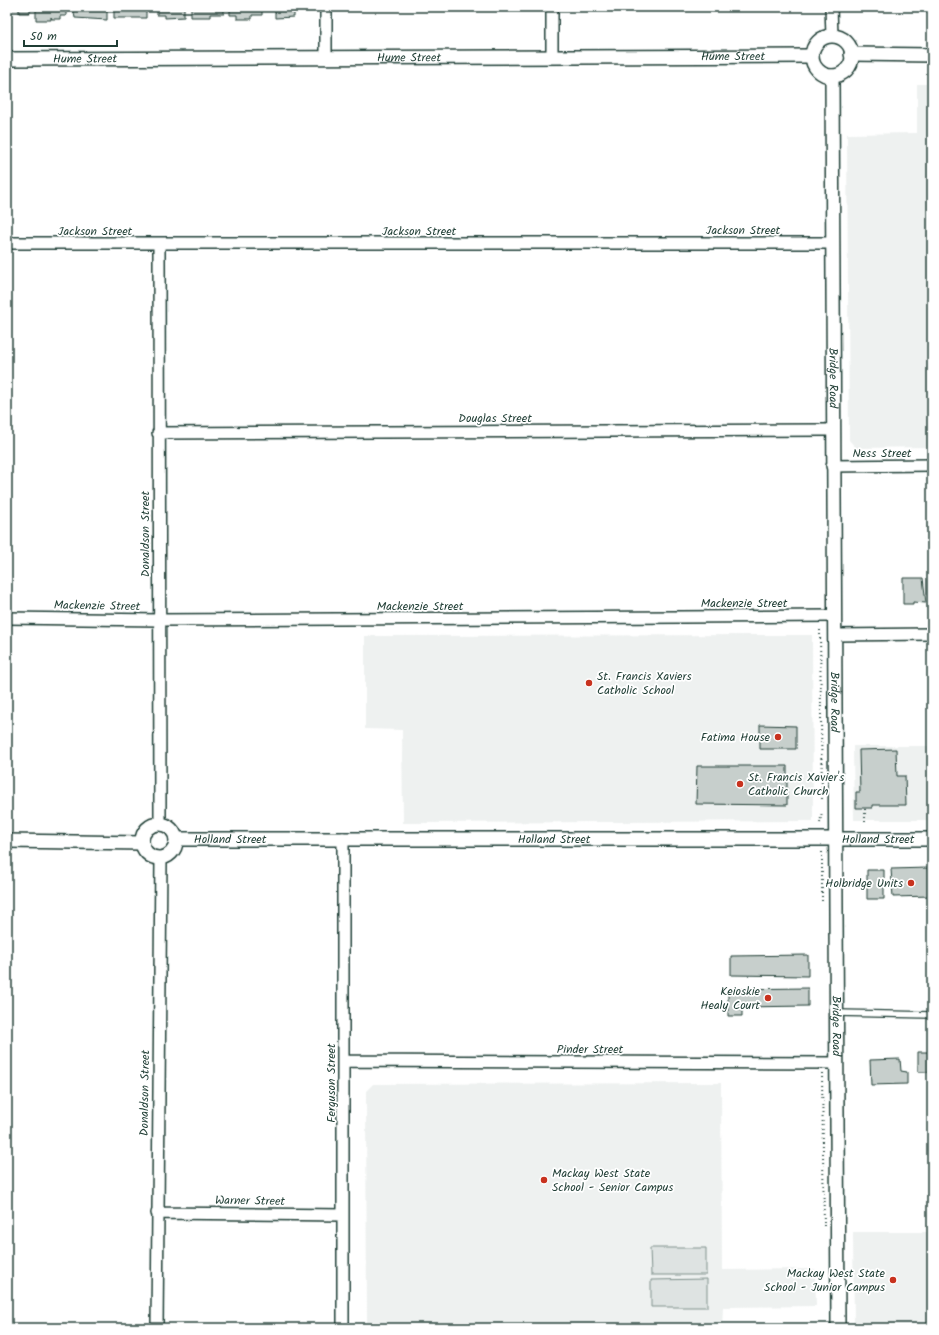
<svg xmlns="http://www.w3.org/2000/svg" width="939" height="1335" viewBox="0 0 939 1335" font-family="Kalam,sans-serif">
	<rect width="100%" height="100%" fill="#fff"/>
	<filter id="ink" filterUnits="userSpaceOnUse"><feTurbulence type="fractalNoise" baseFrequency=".025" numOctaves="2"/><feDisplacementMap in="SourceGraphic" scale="8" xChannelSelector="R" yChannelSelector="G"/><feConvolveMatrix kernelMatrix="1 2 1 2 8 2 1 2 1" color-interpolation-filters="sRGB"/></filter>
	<g filter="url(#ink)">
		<path fill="#eef1f0" d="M917 84H932V447L856 448 849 440 847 134 917 133Z
			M812 635 813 821 403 823 402 730 365 729V636Z
			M853 746H932V820H854Z
			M721 1083 722 1270 815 1269 816 1306 723 1307 722 1328H367L366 1091 373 1084Z
			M853 1232H932V1328H854Z"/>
		<path fill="#dee3e2" stroke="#7e908b" d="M650 1248H706V1275H651Z
			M707 1279V1307H651V1280Z"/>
		<path fill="#c7cfcc" stroke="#1f3d34" d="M7 7H30V13H19V9H7Z
			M36 7H66V16H60V19H52L51 17V20H36Z
			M73 7H107V20L75 18Z
			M114 7H146V18H114Z
			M157 7H184V17L165 18V15H157Z
			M191 7H224V14H210V17H191Z
			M230 7H262V15H252V19H237V15H230Z
			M275 7H294V17L275 18Z
			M903 578H923L926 603 913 602V604H903Z
			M760 725 796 726V749H760Z
			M896 749 897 776H905L906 805H872V808H856V792H860L859 750Z
			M697 766H787V805L696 804Z
			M928 868 931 896 893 897 891 869Z
			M867 870H884V899H867Z
			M808 955V976L731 975V956Z
			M808 988V1006L742 1007V1016H728V989Z
			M918 1052H932V1072H918Z
			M900 1059 901 1071 907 1072V1084L871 1085 870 1060Z"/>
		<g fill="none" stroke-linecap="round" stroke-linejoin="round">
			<g stroke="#1f3d34" stroke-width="8">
				<path id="service" d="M837 1013 932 1015"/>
			</g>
			<g stroke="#1f3d34" stroke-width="14">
				<path id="minor" d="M326 7V57
					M552 7V57
					M831 7 832 36
					M7 243H832
					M159 244 160 823
					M158 433 832 430
					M832 466 932 465
					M7 618 158 620 834 616
					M835 635 932 634
					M343 838V1328
					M344 1061 837 1063
					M157 1213 343 1215
					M157 1328 161 858"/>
			</g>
			<g stroke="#1f3d34" stroke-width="16">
				<g id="tertiary">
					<circle cx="832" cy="56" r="20"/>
					<path d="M851 54 932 55"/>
					<path id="s1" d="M7 59 812 56"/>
					<path id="s2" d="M832 76 838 1328"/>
					<circle cx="159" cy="841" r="17"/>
					<path id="s3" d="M177 839H932"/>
					<path d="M7 841 142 843"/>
				</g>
			</g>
			<path stroke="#1f3d34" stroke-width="2" stroke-dasharray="1 3" stroke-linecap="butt" d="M820 630 822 801
				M865 822V808
				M820 823 822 812
				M822 852V903
				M822 1073 824 1229"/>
			<use href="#service" stroke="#fff" stroke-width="5.5"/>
			<use href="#minor" stroke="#fff" stroke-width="11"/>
			<use href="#tertiary" stroke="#fff" stroke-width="13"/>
		</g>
	</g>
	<g fill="#c8321e" stroke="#fff" stroke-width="1.5">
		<circle cx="589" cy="683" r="4"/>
		<circle cx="778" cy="737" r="4"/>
		<circle cx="740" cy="784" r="4"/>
		<circle cx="911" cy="883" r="4"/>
		<circle cx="768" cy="998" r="4"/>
		<circle cx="544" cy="1180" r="4"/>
		<circle cx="893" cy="1280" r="4"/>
	</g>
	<g text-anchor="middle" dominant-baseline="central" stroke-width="3.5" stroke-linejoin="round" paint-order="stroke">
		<g font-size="12" fill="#1f3d34" stroke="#fff">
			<text stroke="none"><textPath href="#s1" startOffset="726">Hume Street</textPath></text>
			<text stroke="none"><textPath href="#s1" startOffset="402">Hume Street</textPath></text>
			<text stroke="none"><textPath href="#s1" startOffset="78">Hume Street</textPath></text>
			<text x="743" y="230">Jackson Street</text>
			<text x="95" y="231">Jackson Street</text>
			<text x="419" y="231">Jackson Street</text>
			<text stroke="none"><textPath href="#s2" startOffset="302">Bridge Road</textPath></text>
			<text x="495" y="418">Douglas Street</text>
			<text x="882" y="453">Ness Street</text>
			<text transform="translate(145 534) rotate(-90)">Donaldson Street</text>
			<text x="744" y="603">Mackenzie Street</text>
			<text transform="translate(97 606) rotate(1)">Mackenzie Street</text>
			<text x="420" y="606">Mackenzie Street</text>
			<text stroke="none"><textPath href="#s2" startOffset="626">Bridge Road</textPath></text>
			<text stroke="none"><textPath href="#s3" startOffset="53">Holland Street</textPath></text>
			<text stroke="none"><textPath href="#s3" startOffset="377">Holland Street</textPath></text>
			<text stroke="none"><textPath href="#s3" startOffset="701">Holland Street</textPath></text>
			<text stroke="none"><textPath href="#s2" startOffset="950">Bridge Road</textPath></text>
			<text x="590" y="1049">Pinder Street</text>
			<text transform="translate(331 1083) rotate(-90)">Ferguson Street</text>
			<text transform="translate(145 1093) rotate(-89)">Donaldson Street</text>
			<text transform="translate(250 1201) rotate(1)">Warner Street</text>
		</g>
		<g font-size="12" fill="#1f3d34" stroke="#fff" text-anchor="end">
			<text x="597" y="676" text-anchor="start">St. Francis Xaviers<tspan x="597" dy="14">Catholic School</tspan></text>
			<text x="770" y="737">Fatima House</text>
			<text x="748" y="777" text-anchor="start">St. Francis Xavier's<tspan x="748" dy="14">Catholic Church</tspan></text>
			<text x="903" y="883">Holbridge Units</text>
			<text x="760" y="991">Keioskie<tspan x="760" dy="14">Healy Court</tspan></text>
			<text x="552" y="1173" text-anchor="start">Mackay West State<tspan x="552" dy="14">School - Senior Campus</tspan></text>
			<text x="885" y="1273">Mackay West State<tspan x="885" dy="14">School - Junior Campus</tspan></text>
		</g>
	</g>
	<rect width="939" height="1335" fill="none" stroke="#fff" stroke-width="24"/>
	<rect x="12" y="12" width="915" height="1311" fill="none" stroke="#1f3d34" stroke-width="1.5" filter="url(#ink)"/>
	<path d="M24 40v6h93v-6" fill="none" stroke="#1f3d34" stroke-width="2"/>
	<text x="30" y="40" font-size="12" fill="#1f3d34" stroke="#ffffff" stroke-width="3" paint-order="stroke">50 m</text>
</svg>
